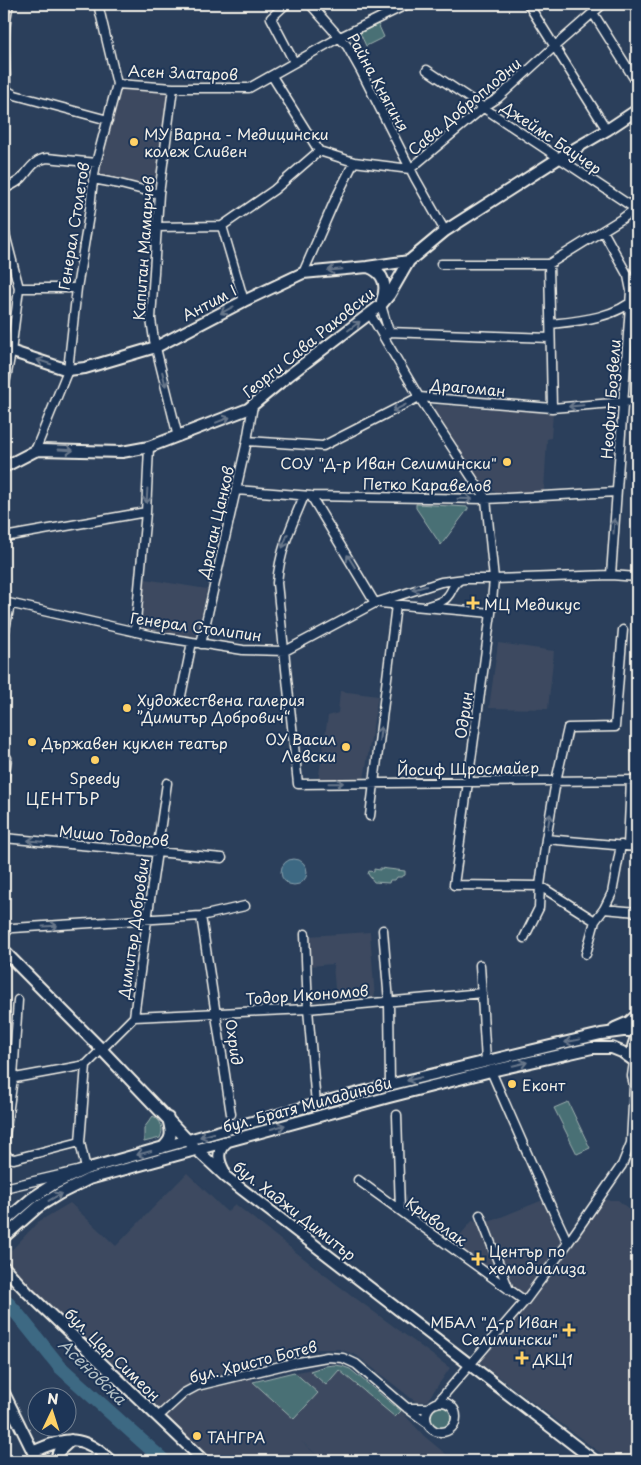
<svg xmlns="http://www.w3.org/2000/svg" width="641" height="1465" viewBox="0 0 641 1465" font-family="'Playpen Sans',sans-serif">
	<rect width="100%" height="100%" fill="#2b3f5b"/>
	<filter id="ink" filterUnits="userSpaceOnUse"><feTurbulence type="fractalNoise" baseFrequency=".02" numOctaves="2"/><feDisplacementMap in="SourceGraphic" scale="10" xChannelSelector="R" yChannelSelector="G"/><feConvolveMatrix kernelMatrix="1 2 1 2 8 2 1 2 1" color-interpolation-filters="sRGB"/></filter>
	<g filter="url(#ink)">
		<path fill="#3c4a60" d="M117 84 173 88 159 194 93 179Z
			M436 405 553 413 551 438 547 439 544 491 497 493 483 486 433 409Z
			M145 579 207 589 197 638 141 629Z
			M498 643 554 651 548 709 489 708Z
			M340 691 378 696 364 779 318 781 328 716 338 713Z
			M370 932 375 999 336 1002 333 964 310 966 308 936Z
			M187 1173 227 1212 235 1204 335 1283 450 1368 427 1401 416 1402 356 1355 339 1349H318L248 1367 253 1382 325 1366H342L350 1369 401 1411 424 1436 454 1461H324L301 1441 323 1461H211L48 1304 4 1258 38 1222 70 1203 116 1246Z
			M600 1197 608 1200H618L637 1216V1461H611L475 1359 525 1301 450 1247 473 1220 481 1225 543 1200 562 1242H569Z"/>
		<path fill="#487075" stroke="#9eb0ae" d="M378 24 384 37 366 46 360 33Z
			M416 504 468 507V509L441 545 416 508Z
			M380 868 405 871V875L401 877H397L395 880H390L389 883 374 882 368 874 369 871 374 872V869L380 870Z
			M568 1102 590 1148 577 1154 554 1108Z
			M153 1116C162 1121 164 1129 160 1138L144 1142V1128Z
			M334 1365 342 1366 350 1369 401 1411 395 1417 339 1370 326 1385 310 1371 325 1366Z
			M294 1372 318 1393 294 1419 253 1382Z
			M428 1417a13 13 0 1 1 26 0a13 13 0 1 1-26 0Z"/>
		<path fill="#3e6983" stroke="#879fab" d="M281 872a13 13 0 1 1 26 0a13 13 0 1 1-26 0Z"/>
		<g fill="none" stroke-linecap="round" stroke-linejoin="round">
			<path stroke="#3e6983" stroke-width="14" d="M4 1299 15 1311 60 1367 164 1461"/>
			<g stroke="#f4f1e8" stroke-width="11">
				<path id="street" d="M286 4 271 18 294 62
					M310 4 347 46 361 71 415 178 445 231
					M528 4 607 130
					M593 13 637 83
					M427 70 637 210
					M272 76 319 151 354 162 410 169 484 107 498 98 555 46 603 4
					M117 84 173 88H249L340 37 408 4
					M173 88 159 194 151 319 154 340 178 437
					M6 90 15 95 108 120
					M4 93 6 90C6 62 2 31 9 4
					M93 179 120 184 159 194
					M4 189C10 186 17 183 22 178 30 169 34 160 47 158L96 163
					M222 226 274 190 319 151
					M156 227 222 226 244 301
					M4 230 19 288 11 352 4 389
					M603 231 628 276 631 291 611 575
					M441 264H549L623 218 635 209
					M549 264 552 408
					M303 273 334 202 354 162
					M19 288H77
					M381 305 389 332
					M370 314 419 397 486 499 494 579 491 613 454 885 540 886 595 921
					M551 324C579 321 616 318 637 297
					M385 338 389 332 550 338
					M247 441 323 446 419 397 552 408 637 401
					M35 451 68 370 77 288 90 209 92 189 96 163 117 84 98 4
					M236 490 311 496 486 499 616 492
					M304 496C291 527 280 549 277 583L298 784 637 780
					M311 496 375 603
					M4 537 146 512
					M4 602 154 636 243 650 285 651 375 603 441 582 465 579H494L611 575 637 577
					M380 603 491 613
					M428 606C435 604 443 602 447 597 453 591 452 584 460 580
					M135 632 146 512 149 447
					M4 635 10 604
					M201 644 247 441 253 405
					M181 696 192 642
					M4 780 7 758
					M370 816 396 605
					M4 838 222 858
					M546 839 637 847
					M628 846 631 780
					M604 909 637 912
					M201 916 231 1114
					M383 930 389 1002 390 1085
					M305 934 308 1009 316 1104
					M4 935 9 929 13 928 201 916 245 906
					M524 938 539 908 540 886 546 839 556 781 568 728 615 727 619 676 623 630
					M586 954 595 921 604 909 612 893 621 845
					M480 965 486 1061
					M134 1017 308 1009 482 993
					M491 1071 541 1185 568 1243
					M4 1080 86 1065 134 1017 147 920 167 783
					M397 1115 400 1210
					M4 1143 13 1078 18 1000
					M4 1152 9 1158 14 1159 80 1142
					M358 1180 525 1301
					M4 1188 86 1169 80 1142 86 1065
					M480 1215 509 1290
					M426 1417a15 15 0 1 1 30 0a15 15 0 1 1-30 0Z
					M437 1403 525 1301 568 1243 622 1165 631 1143 634 1086 632 1076 634 1062
					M407 1408H429
					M158 1417 184 1393 197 1386 293 1363 327 1357 343 1358 356 1364 407 1408 426 1422"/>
			</g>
			<g stroke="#f4f1e8" stroke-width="14">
				<path id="secondary" d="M368 267C385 273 387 286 382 301
					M4 349 68 370 85 368 156 347 244 301 303 273 367 267 409 261
					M4 467 35 451 40 450 122 452 149 447 248 409 288 376 381 305 390 294 409 261 445 231 559 158 607 130 637 110
					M4 951 102 1050 197 1150 226 1177 595 1461
					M615 1028 629 1022 637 1015
					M637 1036C632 1046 630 1057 637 1066
					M162 1148C174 1138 171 1131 168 1118
					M224 1171C218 1160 216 1150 228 1141
					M4 1222 31 1199 52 1185 86 1169 316 1104 397 1083 546 1047 601 1034 623 1031H637
					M4 1237 38 1207 59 1194 89 1179 389 1097 491 1071 592 1048H612L622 1052 633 1060
					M4 1267 27 1292 204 1461
					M4 1393 33 1452 35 1461
					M33 1452C66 1436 83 1434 111 1461
					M55 1461 59 1451 71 1440"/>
			</g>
			<use href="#street" stroke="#1d3557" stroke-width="8"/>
			<use href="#secondary" stroke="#1d3557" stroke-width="10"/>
		</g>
		<defs><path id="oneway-shaft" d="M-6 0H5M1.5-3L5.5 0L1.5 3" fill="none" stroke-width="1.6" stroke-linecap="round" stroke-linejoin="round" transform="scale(1.25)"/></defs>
		<g stroke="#68778a">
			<use href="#oneway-shaft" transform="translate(335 270) rotate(175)"/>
			<use href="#oneway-shaft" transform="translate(227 310) rotate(152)"/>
			<use href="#oneway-shaft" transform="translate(354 326) rotate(-37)"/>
			<use href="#oneway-shaft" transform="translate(44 362) rotate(-162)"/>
			<use href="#oneway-shaft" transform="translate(164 379) rotate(76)"/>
			<use href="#oneway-shaft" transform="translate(576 406) rotate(175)"/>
			<use href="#oneway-shaft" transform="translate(399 408) rotate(153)"/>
			<use href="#oneway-shaft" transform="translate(223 420) rotate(-21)"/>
			<use href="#oneway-shaft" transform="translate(66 450) rotate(3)"/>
			<use href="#oneway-shaft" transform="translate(147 496) rotate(93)"/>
			<use href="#oneway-shaft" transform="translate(465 499) rotate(1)"/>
			<use href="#oneway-shaft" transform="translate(614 526) rotate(-86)"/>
			<use href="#oneway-shaft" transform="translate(285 541) rotate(111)"/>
			<use href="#oneway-shaft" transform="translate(351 561) rotate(-122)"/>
			<use href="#oneway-shaft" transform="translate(419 588) rotate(164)"/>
			<use href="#oneway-shaft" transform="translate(380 734) rotate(-83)"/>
			<use href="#oneway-shaft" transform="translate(336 783) rotate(-1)"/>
			<use href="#oneway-shaft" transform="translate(549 821) rotate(-80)"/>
			<use href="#oneway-shaft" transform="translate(35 841) rotate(-175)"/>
			<use href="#oneway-shaft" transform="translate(50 926) rotate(-3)"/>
			<use href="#oneway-shaft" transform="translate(572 1041) rotate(168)"/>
			<use href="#oneway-shaft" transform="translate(520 1064) rotate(-13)"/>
			<use href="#oneway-shaft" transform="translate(414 1079) rotate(166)"/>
			<use href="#oneway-shaft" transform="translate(278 1127) rotate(-16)"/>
			<use href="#oneway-shaft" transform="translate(207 1135) rotate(164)"/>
			<use href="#oneway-shaft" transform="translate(144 1153) rotate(165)"/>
			<use href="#oneway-shaft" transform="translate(55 1197) rotate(-31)"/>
		</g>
	</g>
	<g fill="#ffd166" stroke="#1d3557" stroke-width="2">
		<circle cx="134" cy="142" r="5"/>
		<circle cx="507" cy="462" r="5"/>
		<path d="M470.5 595.5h5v5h5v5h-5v5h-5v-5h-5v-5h5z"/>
		<circle cx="127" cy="708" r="5"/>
		<circle cx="32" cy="742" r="5"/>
		<circle cx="346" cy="747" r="5"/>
		<circle cx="95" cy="760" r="5"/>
		<circle cx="512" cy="1084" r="5"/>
		<path d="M475.5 1251.5h5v5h5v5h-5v5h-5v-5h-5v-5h5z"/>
		<path d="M566.5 1322.5h5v5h5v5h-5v5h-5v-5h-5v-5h5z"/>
		<path d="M519.5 1350.5h5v5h5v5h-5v5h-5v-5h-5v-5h5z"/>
		<circle cx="197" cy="1436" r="5"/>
	</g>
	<g text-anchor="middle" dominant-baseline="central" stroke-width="4" stroke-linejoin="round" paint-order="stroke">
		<g font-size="15" fill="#f4f1e8" stroke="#1d3557">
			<text transform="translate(183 72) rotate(2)">Асен Златаров</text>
			<text transform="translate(379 82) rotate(61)">Райна Княгиня</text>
			<text transform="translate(464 106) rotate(-40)">Сава Доброплодни</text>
			<text transform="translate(552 137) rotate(34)">Джеймс Баучер</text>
			<text transform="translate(73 226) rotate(-81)">Генерал Столетов</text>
			<text transform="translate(143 248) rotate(-86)">Капитан Мамарчев</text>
			<text transform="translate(209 302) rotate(-28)">Антим I</text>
			<text transform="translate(308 342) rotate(-39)">Георги Сава Раковски</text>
			<text transform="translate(468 387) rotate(5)">Драгоман</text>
			<text transform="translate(610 399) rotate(-86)">Неофит Бозвели</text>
			<text transform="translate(427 484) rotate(1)">Петко Каравелов</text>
			<text transform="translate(215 522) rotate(-77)">Драган Цанков</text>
			<text transform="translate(196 626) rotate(8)">Генерал Столипин</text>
			<text transform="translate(463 715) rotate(-82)">Одрин</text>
			<text transform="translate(468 768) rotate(-1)">Йосиф Щросмайер</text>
			<text transform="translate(114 835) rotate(5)">Мишо Тодоров</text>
			<text transform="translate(133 928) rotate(-82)">Димитър Добрович</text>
			<text transform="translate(307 994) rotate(-4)">Тодор Икономов</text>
			<text transform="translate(235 1042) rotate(82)">Охрид</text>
			<text transform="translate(307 1104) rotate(-15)">бул. Братя Миладинови</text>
			<text transform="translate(295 1210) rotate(38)">бул. Хаджи Димитър</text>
			<text transform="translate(437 1221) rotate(36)">Криволак</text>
			<text transform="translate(113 1354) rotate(44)">бул. Цар Симеон</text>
			<text transform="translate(253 1361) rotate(-14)">бул. Христо Ботев</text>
		</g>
		<g font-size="15" fill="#f4f1e8" stroke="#1d3557" text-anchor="start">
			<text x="144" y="133">МУ Варна - Медицински<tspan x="144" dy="17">колеж Сливен</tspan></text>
			<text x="497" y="462" text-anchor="end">СОУ "Д-р Иван Селимински"</text>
			<text x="484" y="603">МЦ Медикус</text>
			<text x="137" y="699">Художествена галерия<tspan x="137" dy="17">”Димитър Добрович“</tspan></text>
			<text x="336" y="738" text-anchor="end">ОУ Васил<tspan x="336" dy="17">Левски</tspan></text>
			<text x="42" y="742">Държавен куклен театър</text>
			<text x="95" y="777" text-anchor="middle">Speedy</text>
			<text x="522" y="1084">Еконт</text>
			<text x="489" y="1250">Център по<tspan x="489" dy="17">хемодиализа</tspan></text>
			<text x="558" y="1321" text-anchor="end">МБАЛ "Д-р Иван<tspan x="558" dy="17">Селимински"</tspan></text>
			<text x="533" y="1358">ДКЦ1</text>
			<text x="207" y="1436">ТАНГРА</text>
		</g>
		<g font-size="16" letter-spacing="1" fill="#f4f1e8" stroke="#1d3557">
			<text x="63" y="798">ЦЕНТЪР</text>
		</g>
		<g font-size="16" font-style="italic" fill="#b4c1c5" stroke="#1d3557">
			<text transform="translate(93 1371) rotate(44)">Асеновска</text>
		</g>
	</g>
	<rect width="641" height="1465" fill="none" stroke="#1d3557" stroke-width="20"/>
	<rect x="10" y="10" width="621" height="1445" fill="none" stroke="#f4f1e8" stroke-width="2" filter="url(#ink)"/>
	<g transform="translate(52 1412) rotate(4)"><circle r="24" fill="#1d3557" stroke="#738091"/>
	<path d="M0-4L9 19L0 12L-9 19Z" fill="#ffd166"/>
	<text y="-8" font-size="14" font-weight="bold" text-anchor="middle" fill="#f4f1e8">N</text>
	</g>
</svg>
